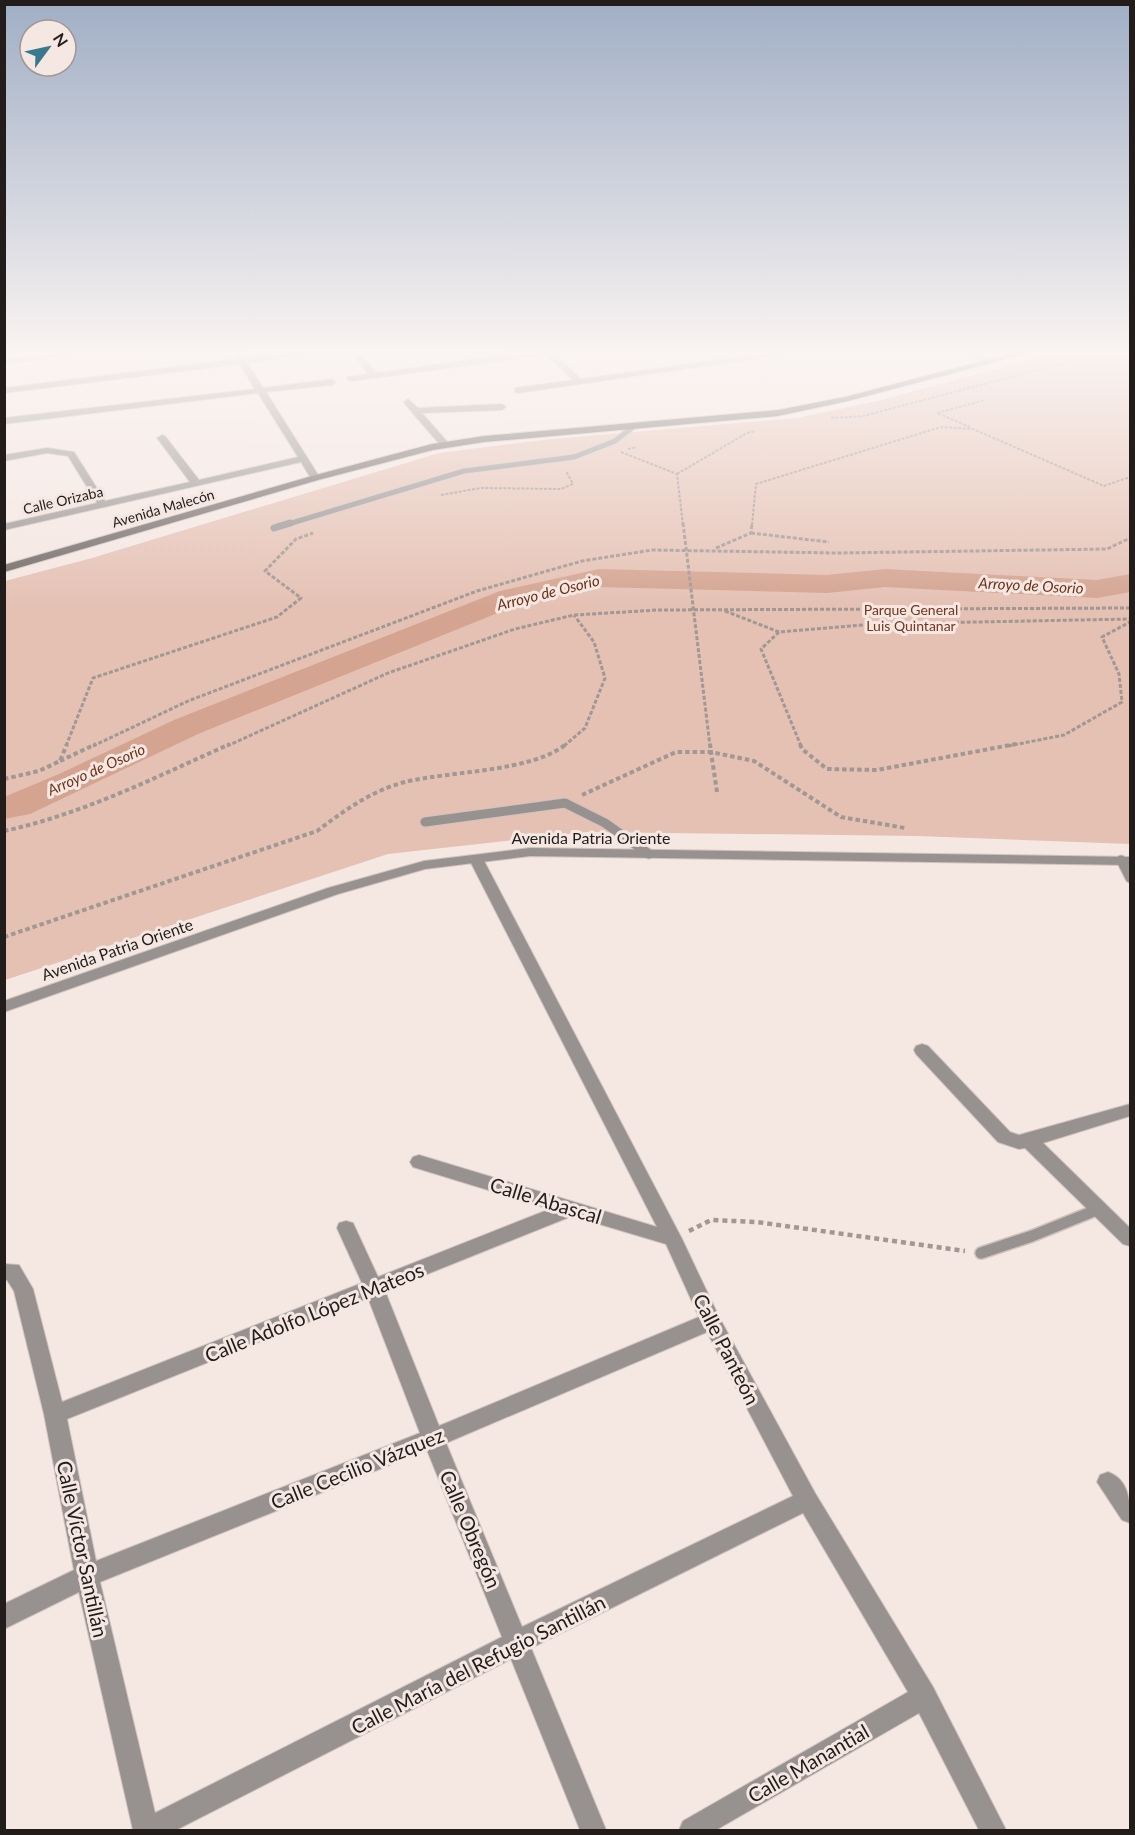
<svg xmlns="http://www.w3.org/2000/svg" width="1135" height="1835" viewBox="0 0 1135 1835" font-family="Lato,sans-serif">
	<rect width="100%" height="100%" fill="#f5e7e2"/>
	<path fill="#e5c1b4" d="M1069 350H1130V844L917 836 587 832 388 854 5 980V581L92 558 439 453 542 440 797 418 877 401Z"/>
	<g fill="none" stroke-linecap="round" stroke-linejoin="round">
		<path fill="#d4a491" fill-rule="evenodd" d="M599 569 827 575 885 569 1097 580 1130 574V592L1097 598 885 587 827 593 599 587 520 604 198 734 30 814 4 819V797L59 774 174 720 500 591Z"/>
		<g stroke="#cfc3be" stroke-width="7">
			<path id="service-far3" d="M285 525 464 471 574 457 615 441 633 427"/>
		</g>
		<g stroke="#cfc3be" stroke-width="8">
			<path id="service-far2" d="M274 528 290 523"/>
		</g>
		<g stroke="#cfc3be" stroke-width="11">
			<path id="service-far1" d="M425 822 565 803 605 823 649 854
				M1121 860 1130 878"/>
		</g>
		<g stroke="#cfc3be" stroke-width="14">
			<path id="service" d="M981 1253 1032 1236 1099 1209"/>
		</g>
		<g stroke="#cfc3be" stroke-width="2">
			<path id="minor" d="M77 350H104L4 364V360Z
				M231 350H239L244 358 308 350H335L247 363 263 388 332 379 336 382 332 385 266 392 320 478 318 480H312L301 462 4 530V524L97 503 68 456 47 453 4 461V455L47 448 74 452 105 501 190 482 157 438 162 435 165 436 199 480 298 457 258 393 4 424V418L255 389 240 364 4 393V388L237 359Z
				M350 350H358L376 373 541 350H573L554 354 581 379 789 350H814L518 393 515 392V388L573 380 546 355 351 381 347 379 348 377 368 374Z
				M962 350H973L993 362 986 364Z
				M408 399 418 408 502 404 506 407 502 410 422 413 450 445 445 448 442 447 405 404 404 402Z
				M476 855 483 859 682 1239 719 1317 815 1493 933 1687 1006 1830H979L919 1713 716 1830H679L683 1821 908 1692 803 1513 531 1648 606 1830H580L511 1659 176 1830H133L79 1592 4 1629V1604L74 1570 44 1414 14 1291 7 1280H4V1264L19 1265 33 1289 62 1402 362 1283 337 1228 339 1223 346 1221 353 1223 378 1277 550 1209 413 1167 410 1162 413 1157 419 1155 657 1227 469 859ZM572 1216 666 1244 699 1317 439 1426 385 1291ZM368 1298 420 1433 96 1561 67 1419ZM707 1332 793 1496 522 1627 446 1443ZM427 1450 502 1637 155 1813 100 1582Z
				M922 1044 928 1046 1010 1132 1019 1135 1130 1104V1116L1043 1143 1130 1228V1246L1123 1244 1025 1148 1019 1149 998 1142 916 1054 914 1050 916 1046Z
				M1108 1472C1130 1480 1130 1503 1130 1523L1122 1520 1097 1482 1100 1475Z"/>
		</g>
		<g stroke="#cfc3be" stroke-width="2">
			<path id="tertiary" d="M530 848 1130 857V865L530 856 425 869 338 894 4 1012V1001L328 888 424 861Z"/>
		</g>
		<g stroke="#cfc3be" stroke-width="2">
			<path id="secondary" d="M1025 350H1040L848 401 778 416 484 442 433 450 318 480 4 572V565L312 476 432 444 484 436 778 410 845 397Z"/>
		</g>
		<path stroke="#a19793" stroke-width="2" stroke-dasharray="3 1.5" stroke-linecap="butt" d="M831 418 863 416 1113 350
			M970 427 937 413 985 400
			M628 449 637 447
			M621 452 677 474 683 525
			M677 474 747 433 756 431
			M441 495 481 488 561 489 573 484 566 471
			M752 525 756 484 941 427 973 429 1104 486 1130 477"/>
		<path stroke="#a19793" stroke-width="3" stroke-dasharray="4 2" stroke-linecap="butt" d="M683 523 710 746
			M751 533 829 542
			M716 548 751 533 752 523
			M725 611 779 632 875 624 1130 619
			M779 632 761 649 801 746
			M66 746 93 678 277 617 301 598 265 571 296 539 313 533
			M93 746 188 701 477 591 582 561 652 550 837 553 1107 549 1130 538
			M227 746 388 673 515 629 574 615 658 610 1130 608
			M564 746 585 728 605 678 594 642 574 615
			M1008 746 1064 735 1122 702 1119 674 1102 637 1130 622"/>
		<path stroke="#a19793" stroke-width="4" stroke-dasharray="4.5 3" stroke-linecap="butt" d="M800 744 802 749 827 769 877 770 1016 744
			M60 761 96 744
			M4 779 39 771 60 761 67 744
			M717 792 711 752 754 761 841 817 905 828
			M582 795 676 752H711L710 744
			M4 831C83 814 156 777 230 744
			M4 937 317 831C345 810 371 791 405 782 449 771 533 772 566 744"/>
		<path stroke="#a19793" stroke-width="4.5" stroke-dasharray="5 4" stroke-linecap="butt" d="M689 1231 711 1220 757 1222 965 1251"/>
		<use href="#service-far3" stroke="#97918f" stroke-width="5"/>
		<use href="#service-far2" stroke="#97918f" stroke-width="7"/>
		<use href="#service-far1" stroke="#97918f" stroke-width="9"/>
		<use href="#service" stroke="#97918f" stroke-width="11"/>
		<use href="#minor" fill="#97918f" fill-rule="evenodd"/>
		<use href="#tertiary" fill="#97918f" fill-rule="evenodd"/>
		<use href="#secondary" fill="#6f6764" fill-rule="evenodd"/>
	</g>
	<linearGradient id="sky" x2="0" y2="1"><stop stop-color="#a0aec5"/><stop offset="0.58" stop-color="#faf4f2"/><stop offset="1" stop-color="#faf4f2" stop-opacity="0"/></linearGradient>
	<rect width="1135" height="607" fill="url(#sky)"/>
	<g text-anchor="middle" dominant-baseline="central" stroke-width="6" stroke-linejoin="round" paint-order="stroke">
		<g font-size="14" fill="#221d1b" stroke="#f5e7e2">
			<text transform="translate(63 500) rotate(-13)">Calle Orizaba</text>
			<text transform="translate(163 508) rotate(-16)">Avenida Malecón</text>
		</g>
		<g font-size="14" fill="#73361e" stroke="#f5e7e2">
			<text x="911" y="609">Parque General<tspan x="911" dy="16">Luis Quintanar</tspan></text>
		</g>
		<g font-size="15" font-style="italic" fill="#6d3118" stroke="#f5e7e2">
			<text transform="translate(1031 585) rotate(3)">Arroyo de Osorio</text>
			<text transform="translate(548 592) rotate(-14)">Arroyo de Osorio</text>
			<text transform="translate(96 769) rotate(-24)">Arroyo de Osorio</text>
		</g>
		<g font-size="16" fill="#221d1b" stroke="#f5e7e2">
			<text x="591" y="837">Avenida Patria Oriente</text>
			<text transform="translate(117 949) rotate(-19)">Avenida Patria Oriente</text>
		</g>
		<g font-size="20" fill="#221d1b" stroke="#f5e7e2">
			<text transform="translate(546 1200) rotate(17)">Calle Abascal</text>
			<text transform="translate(314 1312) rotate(-22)">Calle Adolfo López Mateos</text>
			<text transform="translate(727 1349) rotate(63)">Calle Panteón</text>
			<text transform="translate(357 1468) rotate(-22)">Calle Cecilio Vázquez</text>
			<text transform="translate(471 1529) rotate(67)">Calle Obregón</text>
			<text transform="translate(83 1549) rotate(78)">Calle Víctor Santillán</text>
			<text transform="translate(478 1664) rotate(-27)">Calle María del Refugio Santillán</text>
			<text transform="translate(808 1763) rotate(-30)">Calle Manantial</text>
		</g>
	</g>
	<rect width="1135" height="1835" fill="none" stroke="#221d1b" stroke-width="12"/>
	<g transform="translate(48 48) rotate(57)"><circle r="28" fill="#f5e7e2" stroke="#a19692" stroke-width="1.5"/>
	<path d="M0-4.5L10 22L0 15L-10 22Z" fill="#39788d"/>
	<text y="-9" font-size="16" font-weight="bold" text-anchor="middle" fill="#221d1b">N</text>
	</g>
</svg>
